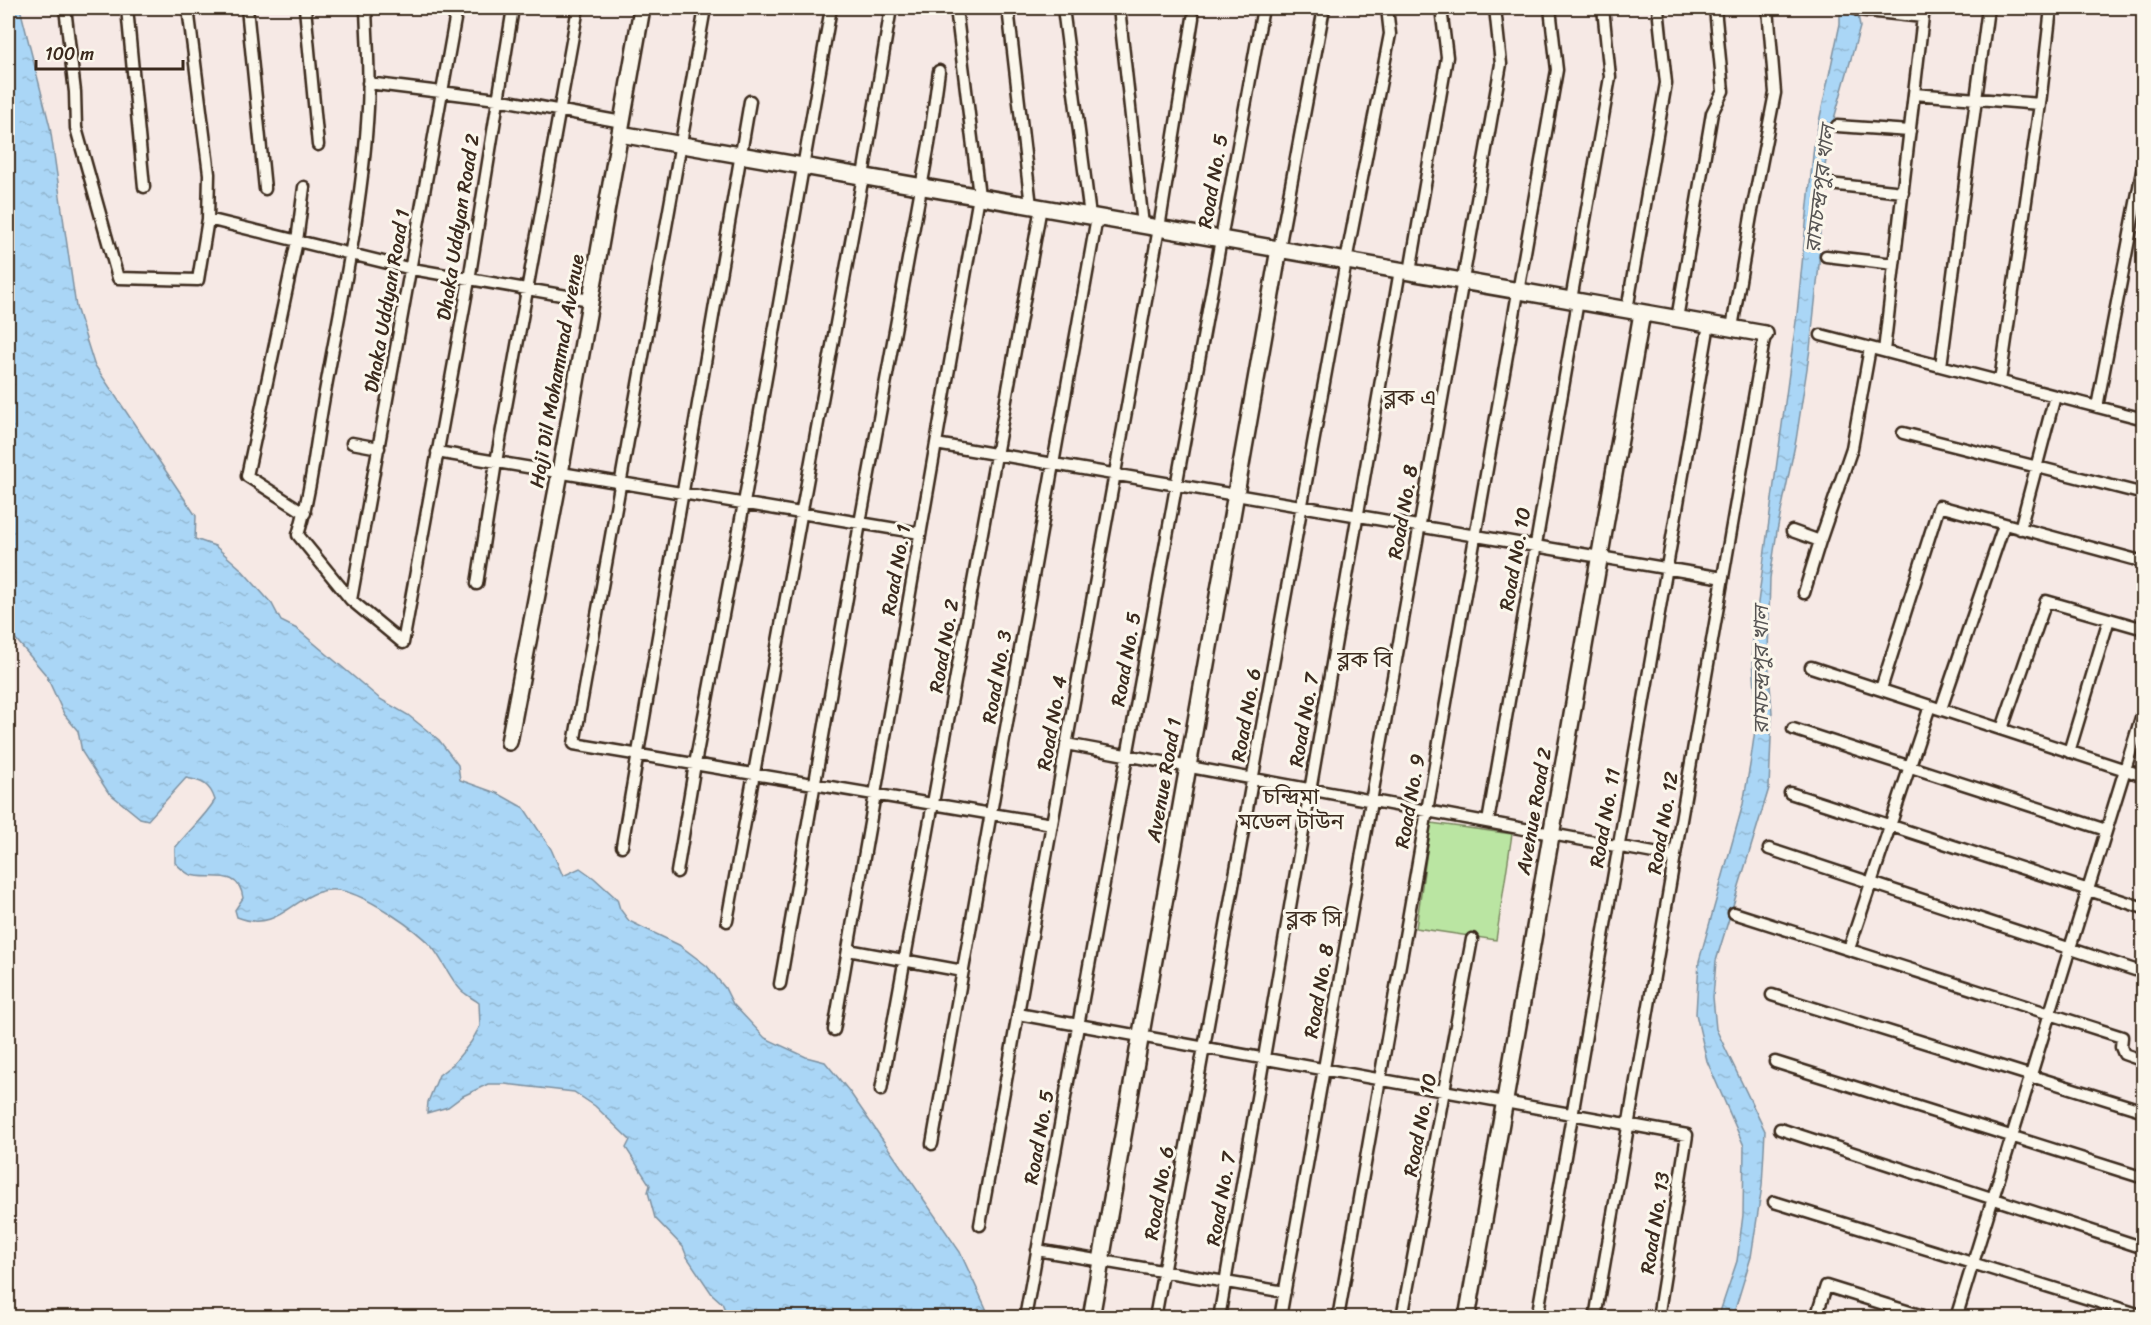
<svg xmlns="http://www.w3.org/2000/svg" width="2151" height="1325" viewBox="0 0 2151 1325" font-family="Sriracha,'Noto Sans Bengali',sans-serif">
	<defs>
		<pattern id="water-ripples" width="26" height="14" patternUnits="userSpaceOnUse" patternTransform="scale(1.5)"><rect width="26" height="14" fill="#aad6f6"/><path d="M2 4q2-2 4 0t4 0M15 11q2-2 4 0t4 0" fill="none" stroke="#93b8d2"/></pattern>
	</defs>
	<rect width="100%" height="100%" fill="#f6e9e5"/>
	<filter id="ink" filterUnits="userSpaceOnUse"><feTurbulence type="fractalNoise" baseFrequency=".0167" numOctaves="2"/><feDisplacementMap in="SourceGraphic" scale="12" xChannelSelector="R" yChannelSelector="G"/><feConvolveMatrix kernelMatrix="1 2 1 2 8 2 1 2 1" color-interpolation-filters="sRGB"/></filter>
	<g filter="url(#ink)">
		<path fill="#bae5a2" stroke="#7a8860" stroke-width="1.5" d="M1431 823 1512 834 1496 940 1416 928Z"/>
		<path fill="url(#water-ripples)" stroke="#7e91a0" stroke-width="1.5" d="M8 8H20L50 127 76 307 94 364 196 516 195 539 215 546 240 568 272 604 281 621 297 629 380 699 408 715 439 740 458 765 460 780 499 794 524 808 551 849 563 876 580 868 594 878 617 899 620 909 629 921 679 945 707 966 725 988 733 1004 765 1038 806 1057 825 1062 849 1091 960 1252 990 1317H728L722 1303 712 1294 687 1257 683 1247 655 1218 648 1192 650 1185 626 1148 630 1140 595 1106 574 1092 505 1084H488L463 1096 448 1107 427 1113 428 1102 439 1075 453 1064 471 1042 480 1026 479 1003C474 999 468 996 463 992 452 983 443 960 432 947 415 928 371 899 347 892 298 878 287 937 237 917L235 910 243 898C239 867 210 881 191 875 185 873 180 867 175 863V848C188 831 204 818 215 800 210 784 202 781 186 778L148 820 140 818 108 792 82 752 78 731 64 714 46 675 8 630Z
			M1840 8H1857L1860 27 1830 133 1821 193 1819 265 1810 349 1796 440 1777 531 1770 578 1768 657 1772 713 1769 788 1716 961 1713 997 1716 1029 1765 1131 1762 1186 1751 1257 1734 1313 1730 1317 1715 1318 1720 1312 1737 1261 1743 1215 1744 1146 1707 1061 1696 1014 1699 961 1743 804 1750 765 1757 716 1752 647 1797 314 1814 145 1840 24Z"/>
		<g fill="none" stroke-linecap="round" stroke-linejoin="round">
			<g stroke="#3b2a1e" stroke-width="15">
				<path id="street" d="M65 8 75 92 76 128 118 278 198 280 208 219 209 174 188 8
					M127 8 144 187
					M247 8 265 189
					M305 8 318 145
					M366 8C367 41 370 75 368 108 363 203 342 298 325 392 316 439 312 489 298 535L351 600 403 643 469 280 513 8
					M705 8 574 744 1052 824
					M1008 8 1031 206
					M1063 8 1090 216
					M1119 8 1143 225
					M1858 10 1923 17
					M368 83 497 99 622 122
					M1914 94 2040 104
					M1837 126 1910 131
					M1829 184 1903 192
					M304 187 297 241 247 476 305 513
					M208 219 412 269 590 300
					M1279 249 1324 8
					M1826 256 1894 264
					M1410 272 1447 57 1441 8
					M1571 300 1610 77 1603 8
					M1627 310 1666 83 1658 8
					M1677 319 1712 113 1723 91 1715 8
					M1732 328 1751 216 1775 93 1768 8
					M1821 335 2144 419
					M1884 351 1924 8
					M1941 366 1988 8
					M2000 381 2040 104 2051 8
					M2097 407 2144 161
					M1903 433 2144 494
					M352 443 379 448
					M936 444 1723 578
					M437 452 920 533
					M2020 529 2055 396
					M1792 531 1820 541
					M477 584 496 462 578 8
					M1804 593 1820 541 1852 448 1870 348
					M351 600 457 8
					M1811 667 2144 776
					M1881 689 1939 506 2144 562
					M1941 709 2004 525
					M1793 729 2106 830
					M2002 729 2046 601 2144 629
					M1066 744 1675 857
					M2069 752 2109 619
					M1790 793 2144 908
					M1488 822 1578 301
					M622 846 750 101
					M1769 849 2144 973
					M677 872 695 764 744 503 831 8
					M1734 913 2122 1037 2121 1047 2124 1054 2144 1061
					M727 921 863 176 891 8
					M1849 949 1930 706
					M848 950 963 971
					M780 984 860 523 929 144 939 71
					M1772 995 2144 1111
					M1018 1014 1687 1135 1658 1318
					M834 1030 979 196 956 8
					M1775 1062 2144 1178
					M881 1090 1041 207
					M1780 1129 2144 1248
					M932 1144 1097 217
					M1774 1202 2144 1316
					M980 1225 1159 228 1193 18
					M1037 1250 1285 1292
					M1025 1318 1263 8
					M1155 1318 1346 261 1390 34 1387 8
					M1219 1318 1400 270
					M1280 1318 1501 64 1495 8
					M1338 1318 1557 70 1550 8
					M1402 1318 1472 939
					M1537 1318 1709 324
					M1595 1318 1765 334
					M1816 1318 1826 1286 1929 1318
					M1956 1318 2144 708"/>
			</g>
			<g stroke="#3b2a1e" stroke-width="20">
				<path id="secondary" d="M620 134 1765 334
					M509 742 560 473 642 8
					M1091 1318 1279 249
					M1467 1318 1642 313"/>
			</g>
			<use href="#street" stroke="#fbf7ec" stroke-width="10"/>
			<use href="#secondary" stroke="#fbf7ec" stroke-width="15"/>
		</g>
	</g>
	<g text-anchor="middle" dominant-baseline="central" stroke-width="6" stroke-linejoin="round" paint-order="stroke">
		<g font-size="20" fill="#3b2a1e" stroke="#fbf7ec">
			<text transform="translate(1213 181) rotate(-80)">Road No. 5</text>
			<text transform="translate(458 227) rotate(-81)">Dhaka Uddyan Road 2</text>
			<text transform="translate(387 301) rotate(-80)">Dhaka Uddyan Road 1</text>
			<text transform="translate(557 371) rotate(-80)">Haji Dil Mohammad Avenue</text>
			<text transform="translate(1403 512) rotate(-80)">Road No. 8</text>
			<text transform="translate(1515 559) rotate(-80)">Road No. 10</text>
			<text transform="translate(896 570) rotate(-80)">Road No. 1</text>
			<text transform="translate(944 646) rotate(-80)">Road No. 2</text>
			<text transform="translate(1126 659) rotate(-80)">Road No. 5</text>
			<text transform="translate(997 677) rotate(-80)">Road No. 3</text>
			<text transform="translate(1246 715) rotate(-80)">Road No. 6</text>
			<text transform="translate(1304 720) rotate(-80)">Road No. 7</text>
			<text transform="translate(1052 723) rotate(-80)">Road No. 4</text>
			<text transform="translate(1164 780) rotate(-80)">Avenue Road 1</text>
			<text transform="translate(1410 801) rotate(-80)">Road No. 9</text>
			<text transform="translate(1534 811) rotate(-80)">Avenue Road 2</text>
			<text transform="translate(1605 818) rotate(-80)">Road No. 11</text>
			<text transform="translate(1663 823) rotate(-80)">Road No. 12</text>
			<text transform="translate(1319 991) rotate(-80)">Road No. 8</text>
			<text transform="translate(1420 1125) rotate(-79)">Road No. 10</text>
			<text transform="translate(1039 1137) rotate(-80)">Road No. 5</text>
			<text transform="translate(1159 1193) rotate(-80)">Road No. 6</text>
			<text transform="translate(1221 1199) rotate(-80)">Road No. 7</text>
			<text transform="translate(1655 1223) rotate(-81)">Road No. 13</text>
		</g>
		<g font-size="21" font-style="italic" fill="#575554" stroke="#fbf7ec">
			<text transform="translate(1820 189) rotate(-83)">রামচন্দ্রপুর খাল</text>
			<text transform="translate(1761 670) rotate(-90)">রামচন্দ্রপুর খাল</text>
		</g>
		<g font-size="22" fill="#3b2a1e" stroke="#fbf7ec">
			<text x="1410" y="397">ব্লক এ</text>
			<text x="1365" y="659">ব্লক বি</text>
			<text x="1291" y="796">চন্দ্রিমা<tspan x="1291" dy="25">মডেল টাউন</tspan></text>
			<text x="1314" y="918">ব্লক সি</text>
		</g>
	</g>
	<rect width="2151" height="1325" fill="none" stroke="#fbf7ec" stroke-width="30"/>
	<rect x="15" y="15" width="2121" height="1295" fill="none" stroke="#3b2a1e" stroke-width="2" filter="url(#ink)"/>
	<path d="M36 60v9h147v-9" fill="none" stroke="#3b2a1e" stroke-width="3"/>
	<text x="45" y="60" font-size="18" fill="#3b2a1e" stroke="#fbf7ec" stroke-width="4.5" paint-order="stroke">100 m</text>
</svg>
